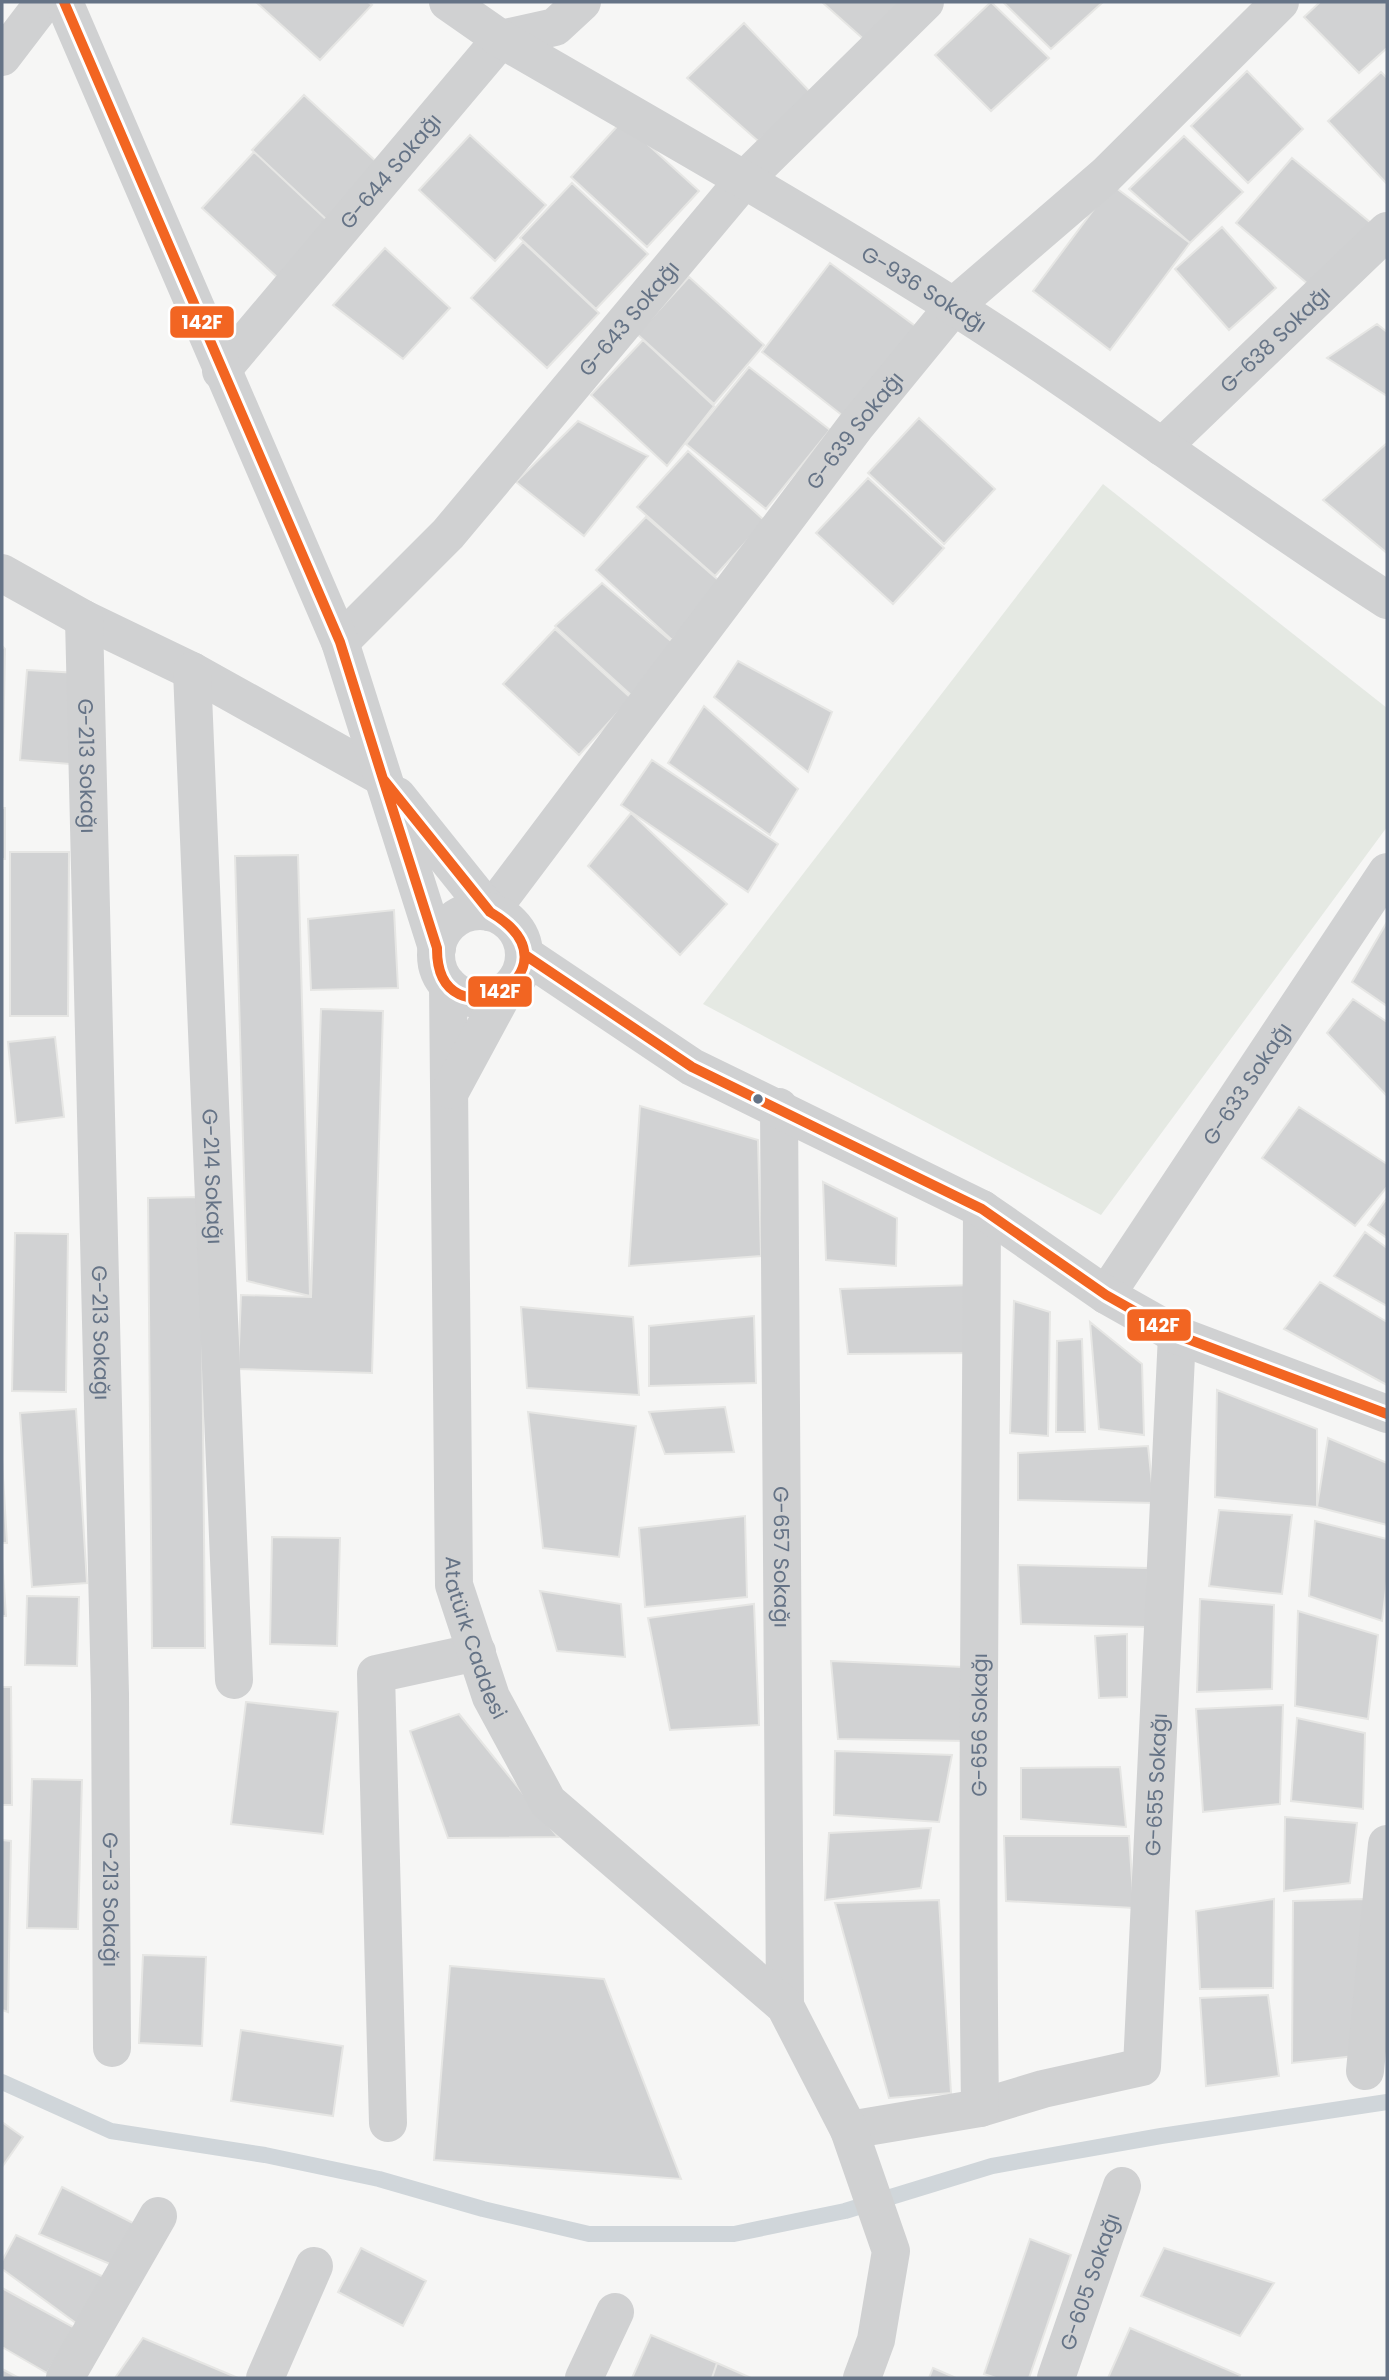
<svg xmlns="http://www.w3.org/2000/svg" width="1389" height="2380" viewBox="0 0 1389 2380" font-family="Poppins,sans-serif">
	<rect width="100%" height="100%" fill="#f6f6f5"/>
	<path fill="#e5e9e3" d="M1103 484 1387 708V827L1101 1215 703 1004Z"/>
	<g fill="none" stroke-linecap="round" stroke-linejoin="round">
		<path stroke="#d0d6da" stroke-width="16" d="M2 2082 111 2131 265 2155 379 2179 483 2209 589 2234H734L845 2211 992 2166 1161 2136 1387 2102"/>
	</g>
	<path fill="#d1d2d3" stroke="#e6e6e4" stroke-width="2" d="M256 2H368L372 5 320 60Z
		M822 2H912L869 44Z
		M991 2 1049 58 991 111 935 55Z
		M1003 2H1103L1051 49Z
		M1320 2H1387V48L1359 73 1304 17Z
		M744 23 812 94 758 141 687 78Z
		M1247 71 1303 129 1248 183 1191 126Z
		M1381 72 1387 78V184L1328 121Z
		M304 95 380 165 328 221 252 150Z
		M622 121 699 191 647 247 571 177Z
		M470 135 546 205 495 261 419 190Z
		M1184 136 1243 192 1190 243 1129 189Z
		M254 152 330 223 278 278 202 208Z
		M1292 158 1371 223 1315 290 1236 223Z
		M572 183 648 254 596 309 520 238Z
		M1112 185 1190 243 1110 350 1033 291Z
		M1222 227 1276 288 1229 330 1175 269Z
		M523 242 599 313 547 368 471 298Z
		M385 248 450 308 403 359 333 305Z
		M830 263 922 331 843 416 762 352Z
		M689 277 764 345 714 404 637 334Z
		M1377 324 1387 332V396L1327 358Z
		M643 340 714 406 667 466 591 395Z
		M749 367 830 430 766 509 686 444Z
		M919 418 995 489 944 544 868 473Z
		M578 421 648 456 584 536 516 482Z
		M1387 443V553L1323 500Z
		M688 451 765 521 715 576 637 507Z
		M868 478 944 548 893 604 816 533Z
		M646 517 724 585 672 640 596 570Z
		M602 583 677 646 632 696 555 626Z
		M555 629 631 698 579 755 503 684Z
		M2 646 5 649 2 794Z
		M738 661 832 712 808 772 714 697Z
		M27 670 78 673 70 764 20 760Z
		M704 706 798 789 770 835 668 763Z
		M652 760 778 844 748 892 621 805Z
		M2 808H5V859H2Z
		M631 813 727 904 680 955 588 866Z
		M10 852H69L68 1016H10Z
		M298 855 310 1296 247 1281 235 856Z
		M394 910 398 988 311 990 308 919Z
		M1387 922V1006L1352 982Z
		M1353 999 1387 1022V1096L1327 1033Z
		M321 1009 383 1011 372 1373 238 1369 241 1295 311 1297Z
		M55 1037 64 1117 16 1123 8 1042Z
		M640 1106 758 1140 761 1256 629 1266Z
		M1299 1107 1387 1164V1187L1355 1226 1262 1158Z
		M823 1182 897 1218 896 1266 826 1260Z
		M201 1197 205 1648H152L148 1198Z
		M1387 1198V1238L1368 1225Z
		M1365 1232 1387 1248V1306L1334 1276Z
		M15 1233 68 1234 66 1392 12 1391Z
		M1320 1282 1387 1322V1385L1284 1329Z
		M974 1285V1353L848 1354 840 1289Z
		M1014 1301 1050 1312 1048 1436 1010 1433Z
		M521 1307 633 1317 639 1395 527 1388Z
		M754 1316 756 1383 649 1386V1326Z
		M1090 1322 1142 1364 1144 1435 1099 1429Z
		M1082 1339 1085 1432H1056L1057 1341Z
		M1217 1390 1317 1429V1507L1215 1497Z
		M725 1407 734 1452 665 1454 649 1412Z
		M76 1409 87 1583 32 1587 20 1413Z
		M528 1412 636 1426 619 1557 543 1548Z
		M1328 1438 1387 1463V1525L1317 1507Z
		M1148 1446 1154 1503 1018 1500V1453Z
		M2 1460 7 1543H2Z
		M1219 1510 1292 1515 1282 1594 1209 1586Z
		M745 1516 747 1597 645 1607 639 1528Z
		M1315 1521 1387 1539V1581L1382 1621 1309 1596Z
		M272 1537 340 1538 337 1646 270 1644Z
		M2 1558 6 1616H2Z
		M1018 1565 1148 1568 1147 1627 1021 1624Z
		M540 1591 621 1604 625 1657 557 1651Z
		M27 1596 79 1597 77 1666 25 1665Z
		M1200 1599 1274 1605 1272 1689 1197 1692Z
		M754 1604 759 1725 670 1730 648 1618Z
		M1298 1611 1378 1635 1368 1719 1295 1706Z
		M1127 1634V1697L1099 1698 1095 1636Z
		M831 1661 963 1667 968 1741 838 1739Z
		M2 1687H11L12 1805H2Z
		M246 1702 338 1712 323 1834 231 1824Z
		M1283 1705 1280 1804 1203 1812 1196 1709Z
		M459 1714 558 1837 448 1838 410 1731Z
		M1297 1718 1365 1733 1363 1809 1291 1801Z
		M835 1751 952 1755 939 1822 834 1815Z
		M1120 1767 1126 1827 1021 1819V1768Z
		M32 1779 82 1780 78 1929 27 1928Z
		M1285 1817 1357 1823 1350 1883 1284 1891Z
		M931 1828 921 1888 825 1900 829 1833Z
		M1004 1836H1129L1134 1908 1006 1901Z
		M2 1840 11 1841 8 2012 2 2010Z
		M1274 1899 1273 1988 1200 1989 1196 1911Z
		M1365 1899 1364 2055 1292 2063 1293 1901Z
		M939 1900 951 2093 889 2098 835 1903Z
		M143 1955 206 1957 202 2046 139 2043Z
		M450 1966 604 1979 681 2179 434 2160Z
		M1268 1995 1279 2076 1206 2086 1200 1998Z
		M241 2030 343 2046 333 2116 231 2101Z
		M2 2122 23 2137 2 2167Z
		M62 2187 139 2226 117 2267 39 2234Z
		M16 2235 110 2280 80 2326 2 2269V2261Z
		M1030 2239 1071 2255 1029 2378H996L984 2374Z
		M361 2248 426 2281 403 2326 338 2292Z
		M1164 2248 1274 2283 1240 2336 1141 2296Z
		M2 2288 75 2328 47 2373 2 2347Z
		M1130 2328 1240 2375 1239 2378H1108Z
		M651 2335 717 2363 712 2378H632Z
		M143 2338 238 2378H115Z
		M717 2363 751 2378H712Z
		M933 2368 956 2378H929Z
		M2 2369 19 2378H2Z"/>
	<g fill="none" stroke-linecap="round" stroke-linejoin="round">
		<g stroke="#d0d1d2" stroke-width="38">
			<path d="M2 57 44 2"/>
			<path id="s1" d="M221 371 501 39 555 27 582 2"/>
			<path id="s2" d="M1162 447 1387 231"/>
			<path d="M2 573 84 619 192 671 382 777"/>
			<path id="s3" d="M84 619 110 1694 112 2048"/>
			<path id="s4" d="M340 642 448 534 744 180 925 2"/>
			<path id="s5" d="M192 671 234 1680"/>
			<path id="s6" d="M490 912 855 427 954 306 1106 175 1280 2"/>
			<path id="s7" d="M779 1107 785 2006"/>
			<path id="s8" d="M1106 1295 1387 872"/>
			<path d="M1365 2071 1387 1844"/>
			<path id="s9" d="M980 2108 1043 2089 1142 2067 1177 1335"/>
			<path d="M388 2123 376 1674 477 1652"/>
			<path id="s10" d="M849 2130 980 2108C976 1809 981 1509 982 1209"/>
			<path d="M65 2378 158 2216"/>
			<path d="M265 2378 314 2266"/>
			<path d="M584 2378 615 2312"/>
			<path id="s11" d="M1056 2378 1122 2186"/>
		</g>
		<g stroke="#d0d1d2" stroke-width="38">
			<path d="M64 2 340 642 437 948"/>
			<path id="s12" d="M448 2 501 39C653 127 805 213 953 306 1101 399 1240 506 1387 600"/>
			<path d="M397 796 490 912"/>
			<circle cx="480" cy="955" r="44"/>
			<path d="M525 955 692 1067 982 1209 1106 1295 1177 1335 1387 1414"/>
			<path id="s13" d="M448 985 454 1585 491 1697 548 1802 785 2006 849 2130 891 2251 876 2340 862 2378"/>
			<path d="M451 1090 504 992"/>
		</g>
		<g stroke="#fff" stroke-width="16">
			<path id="bus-1" d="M64 2 340 642
				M340 642 383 779
				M340 642 383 779
				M383 779 490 912C592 972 436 1051 437 948Z
				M525 955 692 1067 982 1209 1106 1295 1177 1335 1387 1414"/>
		</g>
		<use href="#bus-1" stroke="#f26522" stroke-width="10"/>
	</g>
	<circle fill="#657386" stroke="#fff" stroke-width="2.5" cx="758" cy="1099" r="6"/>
	<g text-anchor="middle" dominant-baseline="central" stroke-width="7" stroke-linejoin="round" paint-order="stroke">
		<g font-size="21" fill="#657386" stroke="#fff">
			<text stroke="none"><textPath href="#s1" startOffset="262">G-644 Sokağı</textPath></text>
			<text stroke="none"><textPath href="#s12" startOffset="556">G-936 Sokağı</textPath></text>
			<text stroke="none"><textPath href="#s4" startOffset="434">G-643 Sokağı</textPath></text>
			<text stroke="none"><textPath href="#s2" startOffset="156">G-638 Sokağı</textPath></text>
			<text stroke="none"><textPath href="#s6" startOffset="604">G-639 Sokağı</textPath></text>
			<text stroke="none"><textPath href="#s3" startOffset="147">G-213 Sokağı</textPath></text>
			<text stroke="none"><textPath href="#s8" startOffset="254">G-633 Sokağı</textPath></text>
			<text stroke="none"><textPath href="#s5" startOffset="506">G-214 Sokağı</textPath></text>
			<text stroke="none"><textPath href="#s3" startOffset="714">G-213 Sokağı</textPath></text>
			<text stroke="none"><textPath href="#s7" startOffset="450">G-657 Sokağı</textPath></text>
			<text stroke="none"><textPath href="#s13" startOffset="656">Atatürk Caddesi</textPath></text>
			<text stroke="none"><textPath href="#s10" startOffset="516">G-656 Sokağı</textPath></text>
			<text stroke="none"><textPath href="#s9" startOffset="450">G-655 Sokağı</textPath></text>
			<text stroke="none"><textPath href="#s3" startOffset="1281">G-213 Sokağı</textPath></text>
			<text stroke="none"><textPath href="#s11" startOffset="102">G-605 Sokağı</textPath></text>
		</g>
	</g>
	<g stroke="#fff" stroke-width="2.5">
		<rect x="169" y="305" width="66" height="34" rx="7" fill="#f26522"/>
		<rect x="467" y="975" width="66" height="33" rx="7" fill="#f26522"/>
		<rect x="1126" y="1308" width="66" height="34" rx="7" fill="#f26522"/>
	</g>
	<g font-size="19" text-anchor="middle" font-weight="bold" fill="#fff">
		<text x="202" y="329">142F</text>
		<text x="500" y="998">142F</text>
		<text x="1159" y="1332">142F</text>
	</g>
	<rect width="1389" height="2380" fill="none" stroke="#657386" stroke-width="7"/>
</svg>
